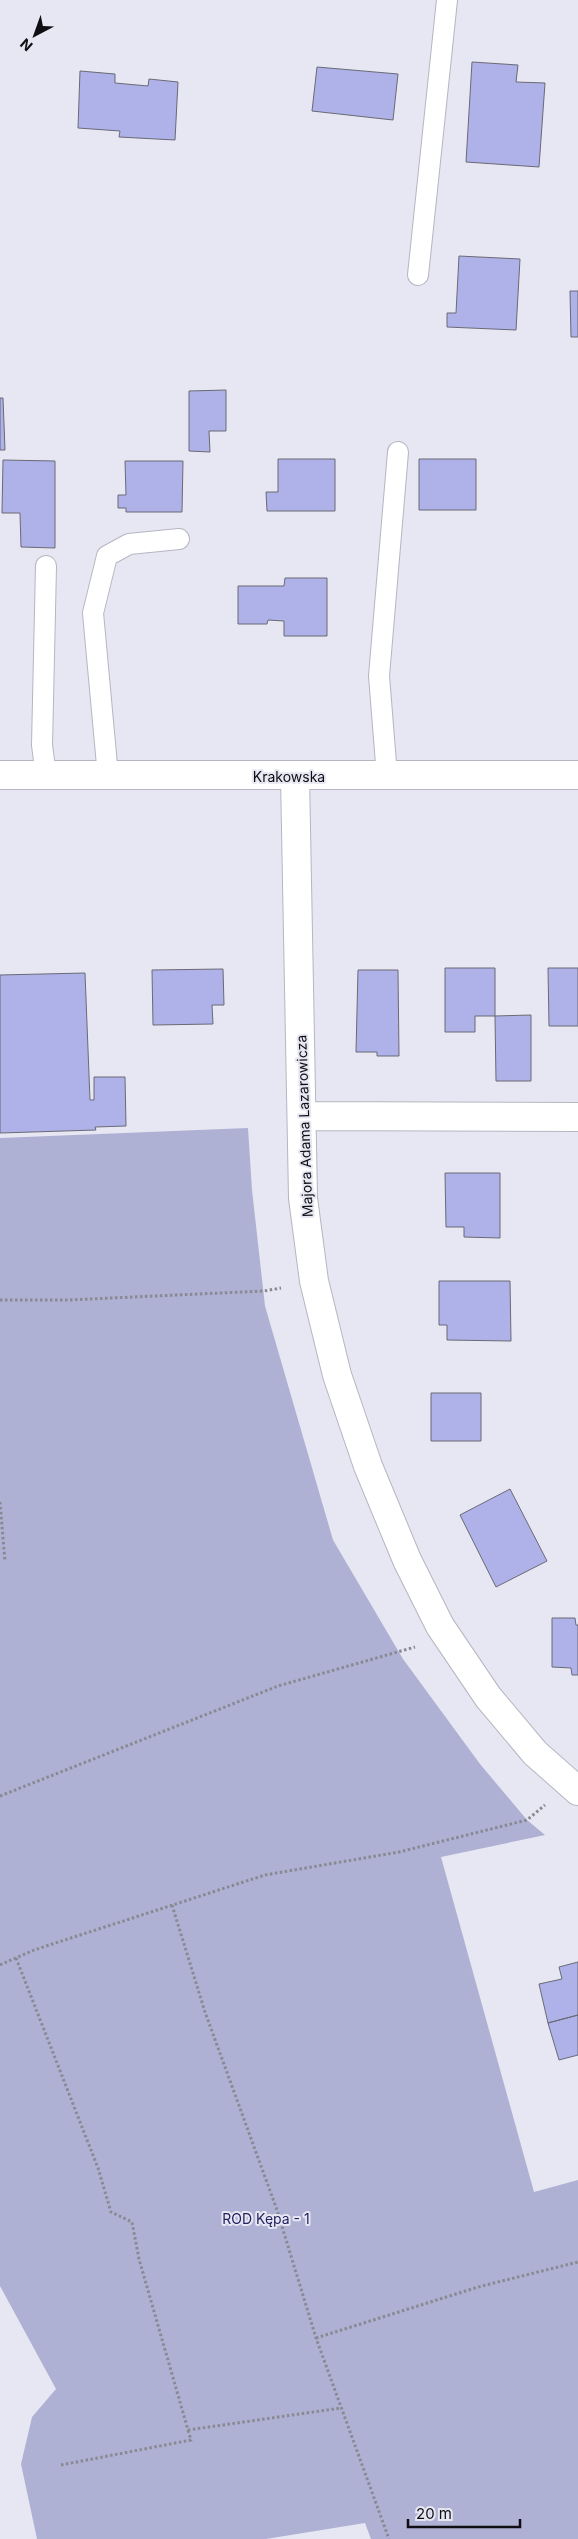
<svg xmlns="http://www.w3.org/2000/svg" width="578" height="2539" viewBox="0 0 578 2539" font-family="Inter,sans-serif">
	<rect width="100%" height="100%" fill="#e6e7f2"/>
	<path fill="#afb1d4" d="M248 1128 252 1190 265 1306 333 1540 403 1659 480 1764 527 1820 545 1835 441 1857 534 2192 578 2180V2539H371L365 2523 266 2539H37L21 2464 32 2417 56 2389 0 2286V1138Z"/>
	<path fill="#afb1e9" stroke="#6a6a75" d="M472 62 518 65 516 82 545 83 539 167 466 162Z
		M317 67 398 74 393 120 312 111Z
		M80 71 115 74V83L148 86 149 79 178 82 175 140 119 137 120 131 78 128Z
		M459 256 520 259 516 330 447 327V313H456Z
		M570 291H578V337H571Z
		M226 390V431H209L210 452 189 451V391Z
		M0 398H3L5 450H0Z
		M278 459H335V511H267L266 492H278Z
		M419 459H476V510H419Z
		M3 460 55 461V548L21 547 20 513H2Z
		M125 461H183L182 512H126V508H118V495H126Z
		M285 578H327V636H284V621L268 620 267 624H238V586H284Z
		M445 968H495V1016H475V1032H445Z
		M548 968H578V1026H549Z
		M223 969 224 1005H212L213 1024 153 1025 152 970Z
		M358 970H398L399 1056H377V1052H356Z
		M85 973 90 1100H94V1077H125L126 1126 95 1127 96 1130 0 1133V975Z
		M531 1015V1081H496L495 1016Z
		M445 1173H500V1238L464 1237V1227H446Z
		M439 1281H510L511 1341 447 1340V1325H439Z
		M431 1393H481V1441H431Z
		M510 1489 547 1561 496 1587 460 1515Z
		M552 1618H575L576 1625H578V1675H572L571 1668 552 1667Z
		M578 1962V2015L548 2023 539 1984 562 1979 559 1967Z
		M578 2015V2055L559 2060 548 2023Z"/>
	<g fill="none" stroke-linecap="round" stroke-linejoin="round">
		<g stroke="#b5b6c1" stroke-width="22">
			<path id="lane" d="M418 275 447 0
				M46 776 42 745 46 566
				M108 776 93 613 107 556 129 544 179 539
				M387 776 379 676 398 452"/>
		</g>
		<g stroke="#b5b6c1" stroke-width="30">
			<path id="street" d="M295 776 303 1198 314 1281 337 1375 368 1466 407 1560 440 1626 488 1697 535 1753 578 1791
				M303 1116 578 1117"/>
		</g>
		<g stroke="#b5b6c1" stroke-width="30">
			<path id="secondary" d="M0 775H578"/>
		</g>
		<path stroke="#898991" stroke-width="3" stroke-dasharray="2.5 2.5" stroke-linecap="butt" d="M0 1300H68L264 1291 281 1288
			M0 1502 5 1562
			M0 1796 278 1686 415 1647
			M172 1905 205 2012 277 2210 316 2338 389 2539
			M16 1958 98 2168 111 2212 132 2222 139 2259 188 2430 341 2408
			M0 1965 34 1950 265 1875 399 1852 527 1820 545 1805
			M316 2338 478 2287 578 2262
			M61 2465 191 2440 188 2430"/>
		<use href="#lane" stroke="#fff" stroke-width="20"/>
		<use href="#street" stroke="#fff" stroke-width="28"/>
		<use href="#secondary" stroke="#fff" stroke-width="28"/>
	</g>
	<g text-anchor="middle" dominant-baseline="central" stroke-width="4" stroke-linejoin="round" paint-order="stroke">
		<g font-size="14" fill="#0f0f13" stroke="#e6e7f2">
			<text x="289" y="776">Krakowska</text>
			<text transform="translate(304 1126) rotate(-92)">Majora Adama Lazarowicza</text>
		</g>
		<g font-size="14" fill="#282161" stroke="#e6e7f2">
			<text x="266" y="2218">ROD Kępa - 1</text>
		</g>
	</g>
	<g transform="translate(35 35) rotate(221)" stroke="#e6e7f2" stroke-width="4" paint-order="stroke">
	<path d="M0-4L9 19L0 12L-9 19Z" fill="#0f0f13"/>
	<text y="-8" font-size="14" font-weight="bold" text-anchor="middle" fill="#0f0f13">N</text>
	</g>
	<path d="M408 2519v8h112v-8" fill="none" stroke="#0f0f13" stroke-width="2.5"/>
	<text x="416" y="2519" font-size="15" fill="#0f0f13" stroke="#e6e7f2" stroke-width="4" paint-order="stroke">20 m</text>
</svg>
